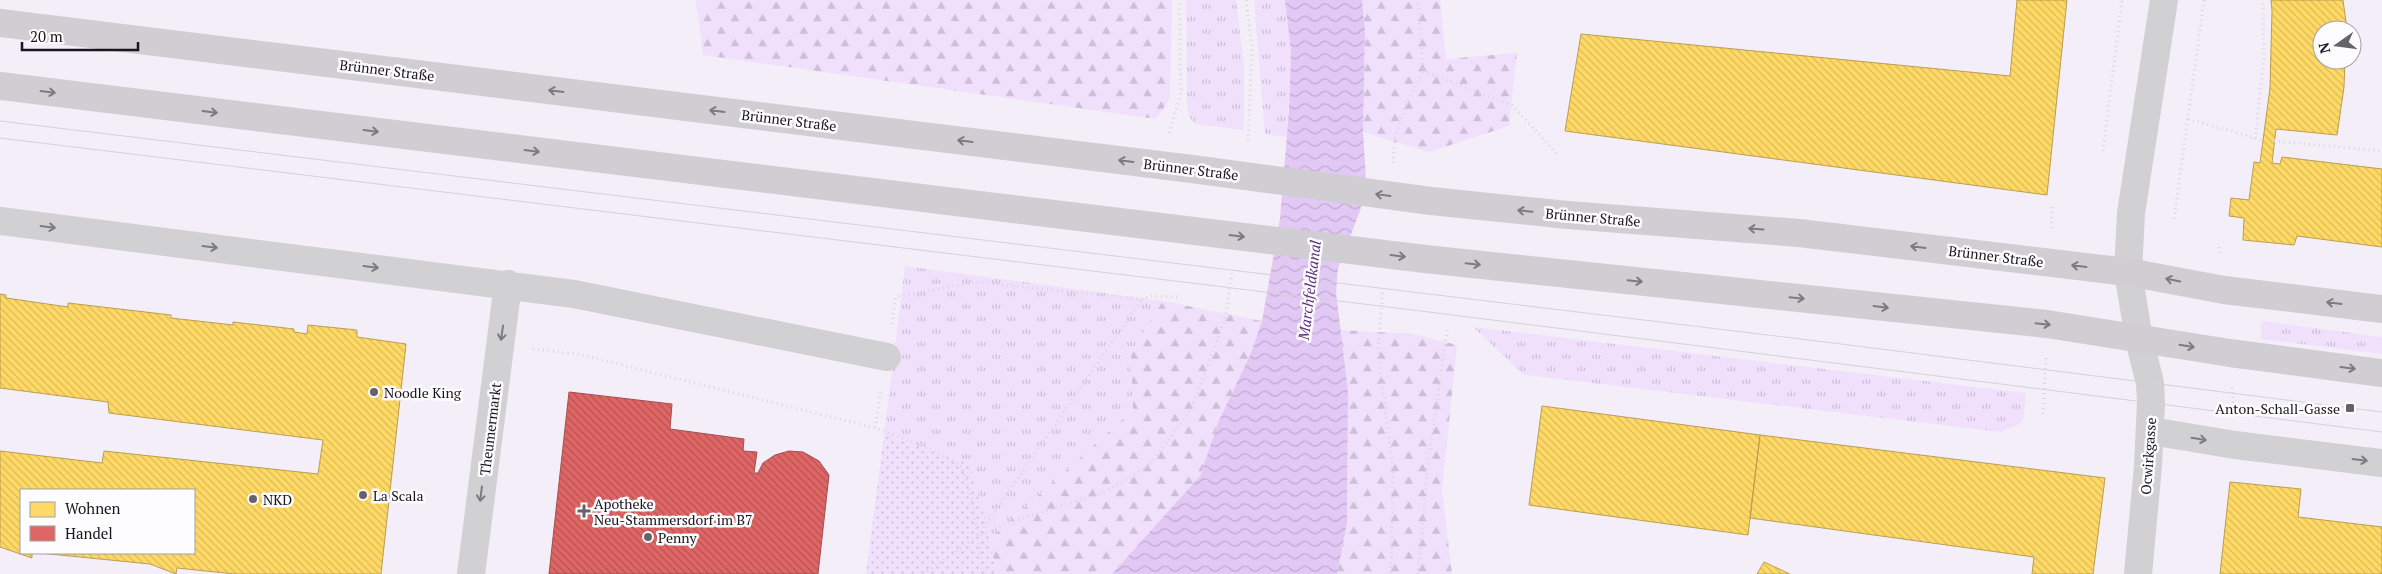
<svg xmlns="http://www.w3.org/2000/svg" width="2382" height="574" viewBox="0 0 2382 574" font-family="'PT Serif',serif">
	<defs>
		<pattern id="grass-tufts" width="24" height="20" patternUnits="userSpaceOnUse" patternTransform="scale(1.25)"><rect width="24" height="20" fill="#f0e0fc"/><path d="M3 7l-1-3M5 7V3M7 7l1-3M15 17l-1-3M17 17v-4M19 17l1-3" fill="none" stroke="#cdbfd7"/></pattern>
		<pattern id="forest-firs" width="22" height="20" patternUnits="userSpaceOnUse" patternTransform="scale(1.25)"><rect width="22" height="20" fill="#f0e0fc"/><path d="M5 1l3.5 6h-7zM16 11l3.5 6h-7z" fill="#cdbfd7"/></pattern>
		<pattern id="park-dots" width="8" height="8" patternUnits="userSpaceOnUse" patternTransform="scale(1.25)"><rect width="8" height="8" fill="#f0e0fc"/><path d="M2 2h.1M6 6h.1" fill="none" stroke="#cdbfd7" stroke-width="1.8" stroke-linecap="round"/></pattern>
		<pattern id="water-waves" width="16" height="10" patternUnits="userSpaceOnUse" patternTransform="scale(1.25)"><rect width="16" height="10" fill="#e2c8f4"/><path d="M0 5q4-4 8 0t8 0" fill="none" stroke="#c1abd1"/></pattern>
		<pattern id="homes-back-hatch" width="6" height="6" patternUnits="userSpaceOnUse" patternTransform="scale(1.25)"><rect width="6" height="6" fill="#ffd966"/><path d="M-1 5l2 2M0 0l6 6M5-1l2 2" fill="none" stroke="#daba58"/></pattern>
		<pattern id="shops-back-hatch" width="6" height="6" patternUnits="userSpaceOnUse" patternTransform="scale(1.25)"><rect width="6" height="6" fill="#e06666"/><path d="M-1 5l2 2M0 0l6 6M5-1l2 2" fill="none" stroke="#b55353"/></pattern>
	</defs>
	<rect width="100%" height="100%" fill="#f3eef8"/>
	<path fill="url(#grass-tufts)" d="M1186 0H1236L1244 66V130L1196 124 1189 117 1187 104Z
		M1254 0H1285L1291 51 1287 137 1265 134Z
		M905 266 1163 301 1131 352 1133 410 990 539 970 464 884 435Z
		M2261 321 2382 337V354L2261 339Z
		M1473 327 2026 393 2023 422 2001 432 1526 375 1522 373Z"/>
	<path fill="url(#forest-firs)" d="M696 0H1172L1170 99 1156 119 703 55Z
		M1362 0H1440L1446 59 1517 53 1509 126 1429 152 1363 132 1365 31Z
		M1163 301 1262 321 1251 353 1218 423 1200 476 1112 574H996L990 539 1133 410 1131 352Z
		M1340 330 1414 334 1457 345 1442 490 1452 574H1337L1347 523 1348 391Z"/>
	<path fill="url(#park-dots)" d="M884 435 970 464 990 539 996 574H866Z"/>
	<path fill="url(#water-waves)" d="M1285 0H1362L1365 31 1363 132 1366 179 1361 208 1338 268 1336 293 1348 391 1347 523 1337 574H1112L1200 476 1218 423 1251 353 1262 321 1280 219 1289 110 1291 51Z"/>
	<path fill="url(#homes-back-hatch)" stroke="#ba9e50" d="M2017 0H2067L2047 195 1565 131 1581 34 2010 76Z
		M2271 0H2343L2346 22 2345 30H2322V60H2345L2344 87 2337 135 2276 129 2272 163 2280 164 2282 157 2382 169V247L2297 236 2294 245 2243 240 2244 218 2229 216 2231 198 2249 200 2254 162 2260 163 2270 88 2272 11Z
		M0 294 6 295V298L68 307V303L171 315V318L233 325V322L294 329V332L307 334 308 325 357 330V337L406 344 381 574H235L177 568 176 574 150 564 40 553H194V490H21V553H32V558L0 547V451L102 463 104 451 318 474 323 440 109 413 108 402 0 388Z
		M1542 406 1760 435 1748 535 1529 505Z
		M1760 435 2105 478 2093 574H2032L2034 557 1750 518Z
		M2230 482 2301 489 2298 517 2382 527V574H2220Z
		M1764 562 1790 574H1757Z"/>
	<path fill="url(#shops-back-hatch)" stroke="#a44e50" d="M569 392 672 404 670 429 744 439 743 451 757 452 754 473H758L763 463 775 455 789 451 803 452 819 461 829 475 818 574H549Z"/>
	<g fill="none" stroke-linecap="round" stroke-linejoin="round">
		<path stroke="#d9d7da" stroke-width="3" stroke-dasharray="1 4" stroke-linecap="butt" d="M1246 0 1252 47 1248 142
			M1423 71 1512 105 1557 154
			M2188 119 2263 140
			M1169 133 1181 93 1179 0
			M2255 139 2264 58 2263 0
			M2274 141 2382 151
			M2103 151 2122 0
			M1393 163 1395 137 1407 102 1423 71 1418 0
			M2174 219 2204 0
			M2051 228 2053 204
			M2219 247 2220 256
			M1383 288 1378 350 1393 471 1391 574
			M892 324 896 297 975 282 1142 299 1152 296 1177 297
			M533 349 578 354 875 428 931 449 962 467 972 500 983 574
			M2232 387 2234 410
			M2043 414 2046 357
			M875 428 881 390
			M978 536 1142 299
			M923 574 977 537 1025 517 1103 493 1149 466 1191 410 1225 319 1232 270
			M1418 574 1428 466 1447 330"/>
		<path stroke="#d1d0d2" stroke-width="28" d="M0 221 574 294 887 357
			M2151 431 2235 445 2382 463
			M471 574 508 284
			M2138 574 2148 466 2151 402 2150 383 2139 339 2128 272 2131 213 2164 0"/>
		<path stroke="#d0ced3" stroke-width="28" d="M0 23 1192 169 1431 201 1568 215 1799 233 2128 272 2224 290 2382 309
			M0 86 1425 259 2047 324 2230 353 2382 373"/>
		<path stroke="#d4d3d6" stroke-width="1" d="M0 121 1809 340 2382 412
			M0 138 1421 311 2382 432"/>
	</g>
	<defs><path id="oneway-shaft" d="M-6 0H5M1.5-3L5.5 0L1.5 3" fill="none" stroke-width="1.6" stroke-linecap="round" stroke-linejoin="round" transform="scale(1.25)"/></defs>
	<g stroke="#7e7b80">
		<use href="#oneway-shaft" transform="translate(556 91) rotate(-173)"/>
		<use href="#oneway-shaft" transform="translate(48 92) rotate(7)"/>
		<use href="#oneway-shaft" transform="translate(717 111) rotate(-173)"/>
		<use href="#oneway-shaft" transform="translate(210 112) rotate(7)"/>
		<use href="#oneway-shaft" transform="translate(371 131) rotate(7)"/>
		<use href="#oneway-shaft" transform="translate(965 141) rotate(-173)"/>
		<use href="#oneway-shaft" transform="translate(532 151) rotate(7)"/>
		<use href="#oneway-shaft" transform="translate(1126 161) rotate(-173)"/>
		<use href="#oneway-shaft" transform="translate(1383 195) rotate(-172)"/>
		<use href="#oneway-shaft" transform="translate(1525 211) rotate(-174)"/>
		<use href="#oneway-shaft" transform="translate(1756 229) rotate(-176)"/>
		<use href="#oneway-shaft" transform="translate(1237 236) rotate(7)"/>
		<use href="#oneway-shaft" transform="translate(1918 247) rotate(-173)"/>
		<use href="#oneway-shaft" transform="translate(1398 256) rotate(7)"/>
		<use href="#oneway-shaft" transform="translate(1473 264) rotate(6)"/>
		<use href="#oneway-shaft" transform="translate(2079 266) rotate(-173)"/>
		<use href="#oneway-shaft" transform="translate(2173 280) rotate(-169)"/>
		<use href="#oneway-shaft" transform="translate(1635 281) rotate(6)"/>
		<use href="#oneway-shaft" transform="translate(1797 298) rotate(6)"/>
		<use href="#oneway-shaft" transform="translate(2334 303) rotate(-173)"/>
		<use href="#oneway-shaft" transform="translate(1881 307) rotate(7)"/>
		<use href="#oneway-shaft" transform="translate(2043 324) rotate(6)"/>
		<use href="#oneway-shaft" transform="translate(2187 346) rotate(9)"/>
		<use href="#oneway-shaft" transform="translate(2348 368) rotate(7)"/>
	</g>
	<g stroke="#7e7c80">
		<use href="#oneway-shaft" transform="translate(48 227) rotate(7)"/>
		<use href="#oneway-shaft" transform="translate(210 247) rotate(7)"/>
		<use href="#oneway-shaft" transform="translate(371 267) rotate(7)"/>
		<use href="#oneway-shaft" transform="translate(502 333) rotate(98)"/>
		<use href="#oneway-shaft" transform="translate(2199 439) rotate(9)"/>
		<use href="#oneway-shaft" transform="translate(2360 460) rotate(7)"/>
		<use href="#oneway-shaft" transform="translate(481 494) rotate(97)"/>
	</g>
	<g fill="#656268" stroke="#fdfcff" stroke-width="2">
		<circle cx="374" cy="392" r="5"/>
		<rect x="2345" y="403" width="10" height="10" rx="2.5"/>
		<circle cx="363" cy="495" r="5"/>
		<circle cx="253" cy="499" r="5"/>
		<path d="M581.5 503.5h5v5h5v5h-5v5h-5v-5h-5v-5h5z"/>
		<circle cx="648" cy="537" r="5"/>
	</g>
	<g text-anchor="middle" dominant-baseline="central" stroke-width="5" stroke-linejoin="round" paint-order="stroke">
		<g font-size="14" fill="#19161b" stroke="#fdfcff">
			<text transform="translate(387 70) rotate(7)">Brünner Straße</text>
			<text transform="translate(789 120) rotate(7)">Brünner Straße</text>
			<text transform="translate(1191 169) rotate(7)">Brünner Straße</text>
			<text transform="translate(1593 217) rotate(5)">Brünner Straße</text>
			<text transform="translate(1996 256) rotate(7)">Brünner Straße</text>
			<text transform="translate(490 429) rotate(-83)">Theumermarkt</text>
			<text transform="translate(2148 456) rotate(-86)">Ocwirkgasse</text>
		</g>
		<g font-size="14" fill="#19161b" stroke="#fdfcff" text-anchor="start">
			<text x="384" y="392">Noodle King</text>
			<text x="2340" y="408" text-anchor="end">Anton-Schall-Gasse</text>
			<text x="373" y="495">La Scala</text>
			<text x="263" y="499">NKD</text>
			<text x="594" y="503">Apotheke<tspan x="594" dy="16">Neu-Stammersdorf im B7</tspan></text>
			<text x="658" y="537">Penny</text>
		</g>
		<g font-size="15" font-style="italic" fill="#5c3076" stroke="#fdfcff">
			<text transform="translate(1309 290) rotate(-83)">Marchfeldkanal</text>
		</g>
	</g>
	<rect x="20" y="489" width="175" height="65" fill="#fdfcff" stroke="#a2a0a4"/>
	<rect x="30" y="502" width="25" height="15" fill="#ffd966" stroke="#a2a0a4"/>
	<text x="65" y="514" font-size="15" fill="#19161b">Wohnen</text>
	<rect x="30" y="526" width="25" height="15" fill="#e06666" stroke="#a2a0a4"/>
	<text x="65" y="539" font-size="15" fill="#19161b">Handel</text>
	<g transform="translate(2337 45) rotate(256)"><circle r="24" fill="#fdfcff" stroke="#a2a0a4"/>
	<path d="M0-4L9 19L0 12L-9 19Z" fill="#656268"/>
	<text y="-8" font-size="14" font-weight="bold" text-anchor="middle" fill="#19161b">N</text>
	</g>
	<path d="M22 42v8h116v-8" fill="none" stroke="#19161b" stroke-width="2.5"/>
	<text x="30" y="42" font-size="15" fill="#19161b" stroke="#fdfcff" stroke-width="4" paint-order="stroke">20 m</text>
</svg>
